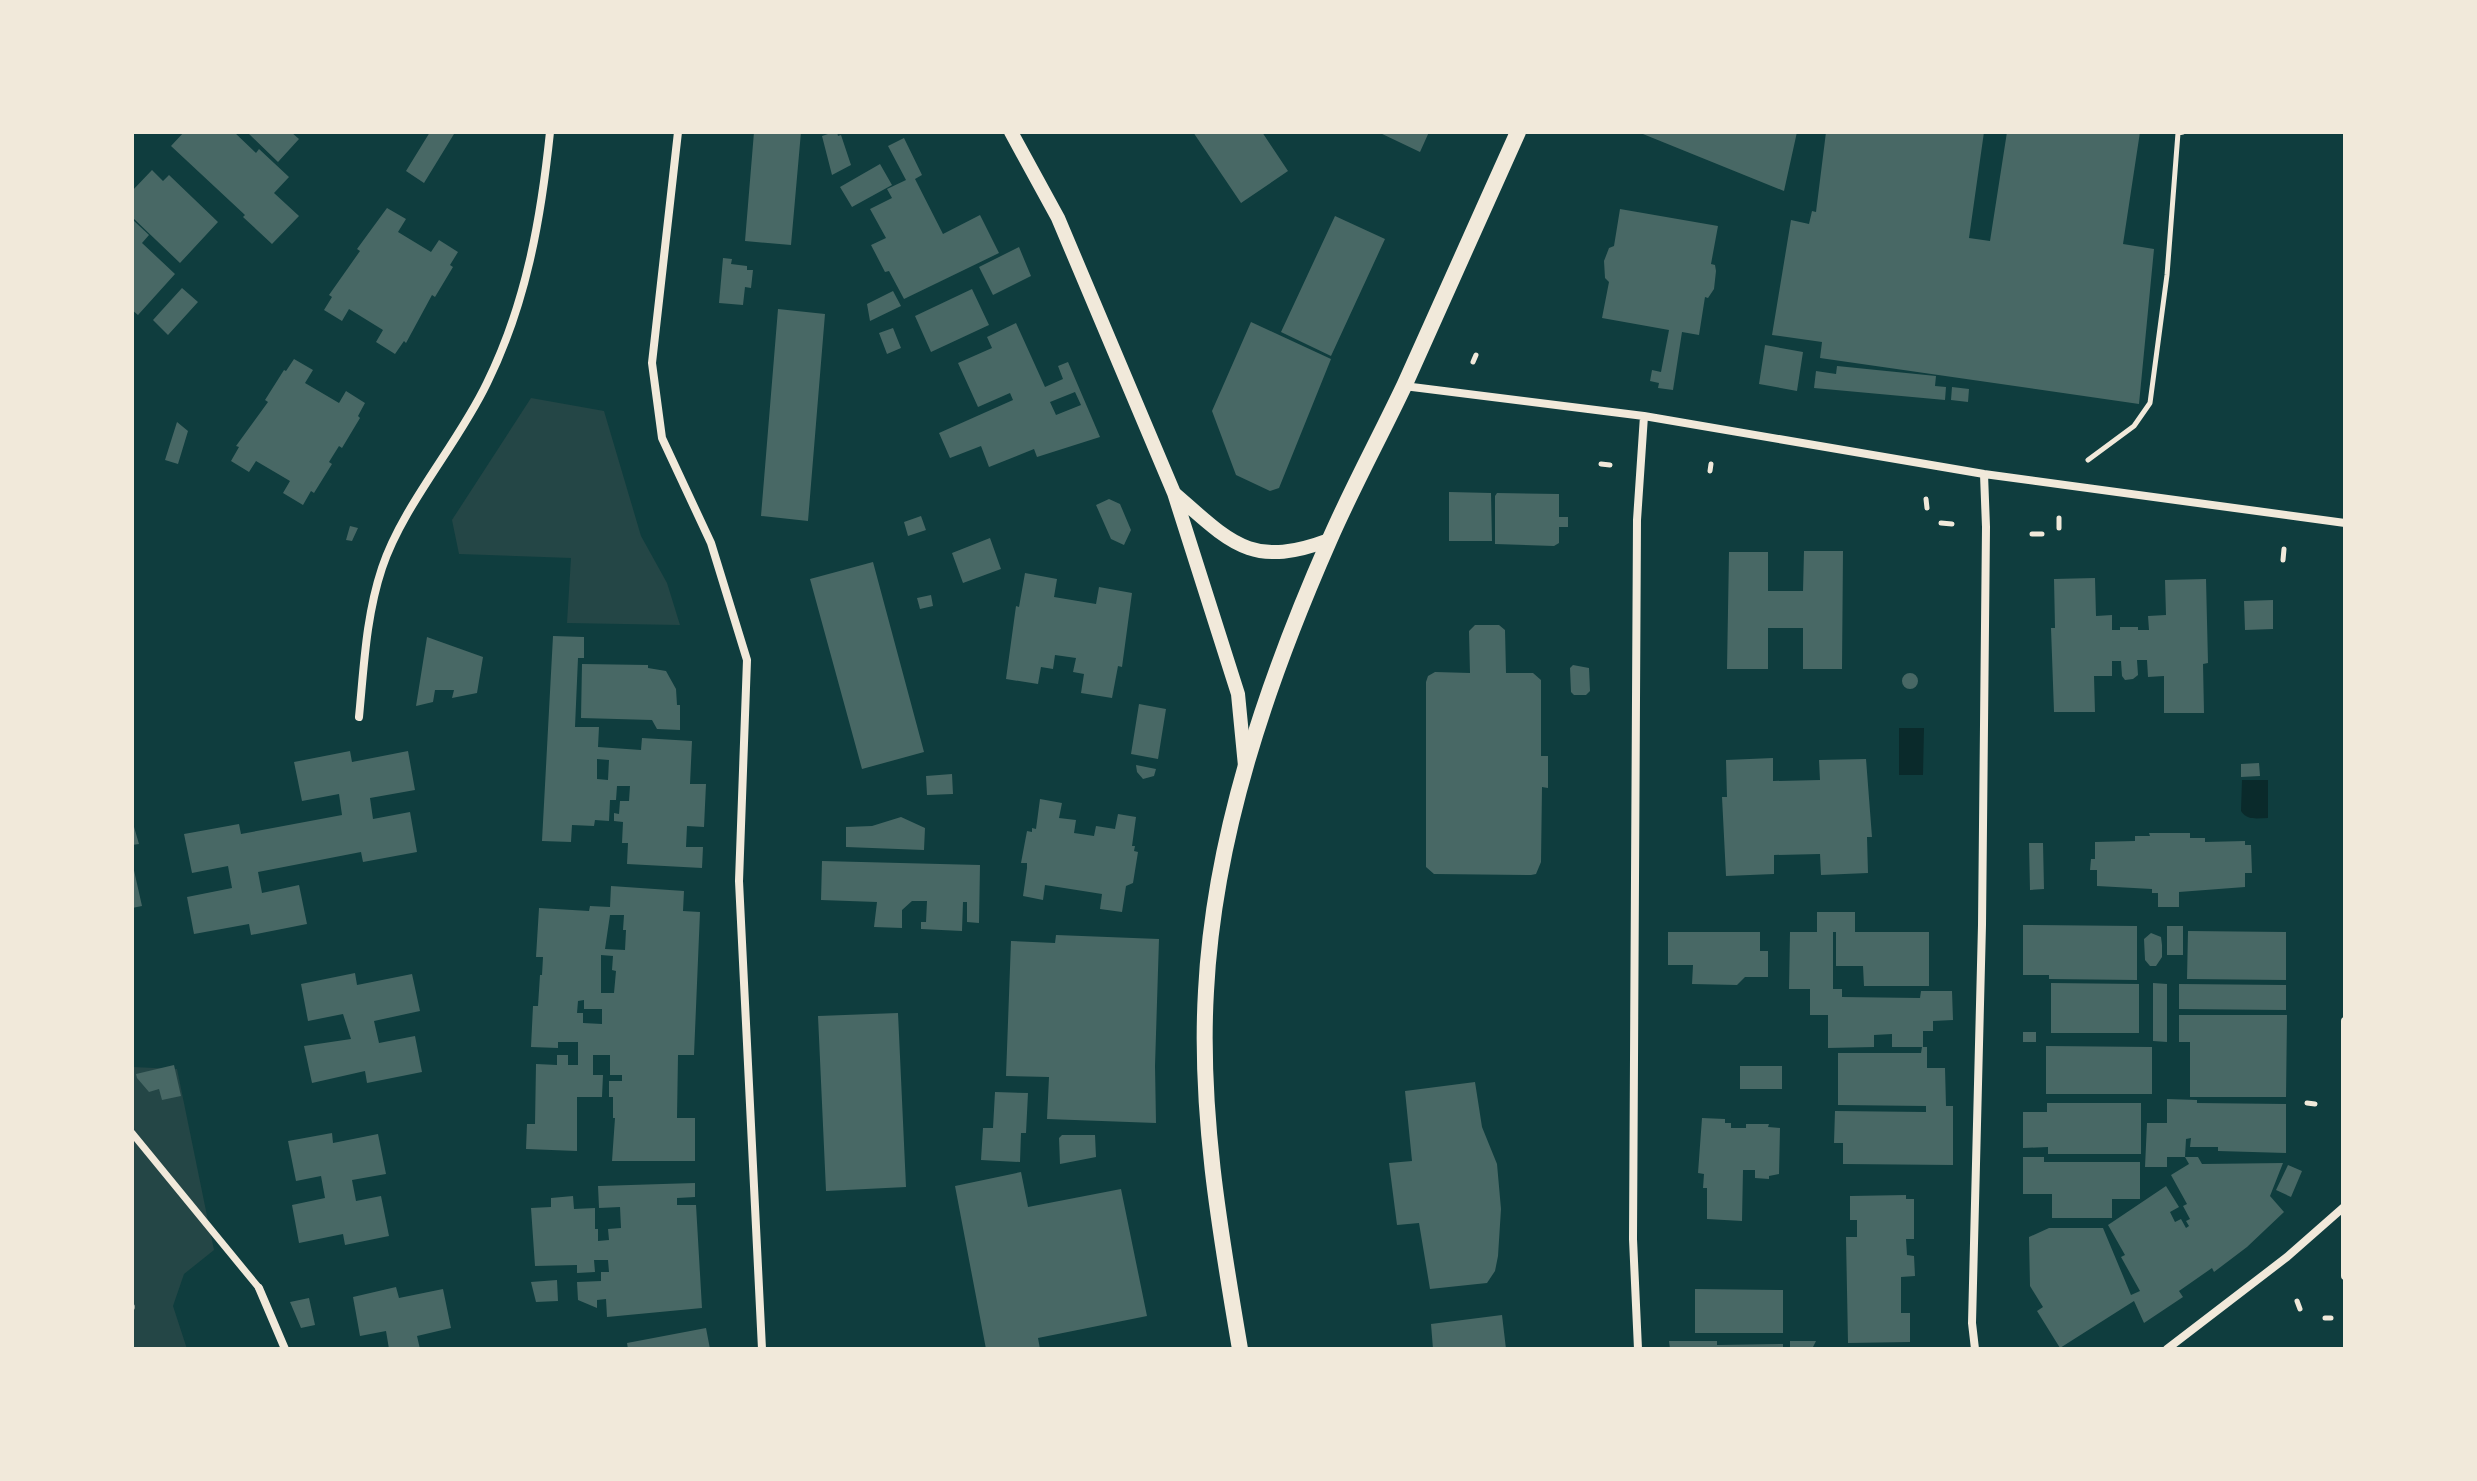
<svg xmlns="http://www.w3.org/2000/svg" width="2477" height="1481" viewBox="0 0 2477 1481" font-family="Inter,sans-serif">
	<rect width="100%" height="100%" fill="#0f3d3e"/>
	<path fill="#244646" d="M531 398 604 411 641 536 667 583 680 625 567 623 571 558 459 554 452 520Z
		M132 1067 177 1069 214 1250 184 1274 173 1306 187 1349H132Z"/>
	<path fill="#0a2a2b" d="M1899 728H1924L1923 775H1899Z
		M2242 780H2268V818C2258 818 2247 821 2241 811Z"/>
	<path fill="#486865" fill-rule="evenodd" d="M184 132H234L256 153 259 149 289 177 274 193 299 216 272 244 243 217 245 215 171 146Z
		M247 132H291L299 139 278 162Z
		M430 132 454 134 424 183 406 171Z
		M754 132H801L791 245 745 241Z
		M834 132H837L838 136 841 135 851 165 832 175 822 136Z
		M1193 132H1262L1288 171 1241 203Z
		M1378 132H1429L1420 152Z
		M1638 132H1797L1784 191Z
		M1826 132H1984L1969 238 1990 241 2007 132H2140L2123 244 2154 249 2139 404 1820 358 1822 342 1772 335 1791 220 1809 224 1812 211 1816 212Z
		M904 138 922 175 915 179 943 234 980 215 999 253 904 299 889 271 885 272 871 245 886 238 870 209 892 198 887 189 906 180 888 146Z
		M880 164 892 185 852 207 840 187Z
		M152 170 163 181 169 175 218 222 180 263 132 217V191Z
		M387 208 406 219 398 232 431 252 439 240 458 252 450 265 453 267 435 297 432 295 406 343 404 341 395 354 376 342 383 330 349 309 342 321 324 310 332 297 329 295 360 251 357 249Z
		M1620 209 1718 226 1711 264 1715 265 1716 271 1714 289 1708 298 1705 297 1699 335 1682 332 1673 390 1658 388 1659 383 1650 381 1652 370 1661 372 1669 330 1602 318 1609 282 1605 278 1604 261 1609 248 1614 246Z
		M1335 216 1385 239 1331 356 1281 332Z
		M132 219 149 235 142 243 175 274 138 315 132 310Z
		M1019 247 1031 276 993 295 979 267Z
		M723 258 732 259 731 264 747 266V270H753L751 288 745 287 743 305 719 303Z
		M182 288 198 302 168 335 153 320Z
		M972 289 989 325 931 352 915 316Z
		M893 291 901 306 870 321 867 304Z
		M778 309 825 314 808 521 761 516Z
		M1251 322 1331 359 1279 488 1270 491 1236 475 1212 411Z
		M1016 323 1045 387 1063 379 1058 366 1068 362 1100 437 1037 457 1034 449 989 467 981 446 950 458 939 433 1013 400 1010 393 978 407 958 363 992 348 987 337ZM1075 392 1081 405 1056 415 1050 402Z
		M893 328 901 348 887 354 879 333Z
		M1765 345 1803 352 1797 391 1759 384Z
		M294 359 313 370 305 383 339 403 346 391 365 403 358 416 360 418 342 448 339 446 329 462 332 464 314 493 311 491 303 505 283 493 290 481 256 461 249 472 231 461 239 447 236 446 268 402 265 400 284 370 286 371Z
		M1837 366 1936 376 1935 386 1946 387 1945 400 1814 388 1816 371 1836 374Z
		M1952 387 1969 389 1968 402 1951 400Z
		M177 422 188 431 178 464 165 460Z
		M1449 492 1491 493 1492 541H1449Z
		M1497 493 1559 494V517H1568V527H1559V543L1554 546 1495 544V496Z
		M1109 499 1120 504 1131 530 1124 545 1111 539 1096 505Z
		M921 516 926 530 908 536 904 522Z
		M350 526 358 528 352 541 346 540Z
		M990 538 1001 569 963 583 952 553Z
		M1804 551H1843L1842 669H1803V628H1768V669H1727L1729 552H1768V591H1803Z
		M873 562 924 752 862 769 810 579Z
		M1025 573 1057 579 1054 597 1096 604 1099 587 1132 593 1122 667 1118 666 1112 698 1081 693 1084 674 1073 672 1076 658 1055 655 1053 669 1041 667 1038 684 1006 679 1016 606 1019 607Z
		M2095 578 2096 616 2112 615V630H2120V627H2138V630H2149L2148 616 2166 615 2165 580 2206 579 2208 663 2203 664 2204 713H2164V676L2148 677 2147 660H2137L2138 675 2133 679 2125 680 2122 676 2121 661H2112V676H2094L2095 712H2054L2051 628H2055L2054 579Z
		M931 595 933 606 920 609 917 598Z
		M2273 600V629L2245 630 2244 601Z
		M1475 625H1499L1505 630 1506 673H1533L1541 680V756H1548V788L1542 787 1541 862 1536 874 1531 875 1434 874 1426 867V682L1428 676 1435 672 1470 673 1469 631Z
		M553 636 584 637V658H578L575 727H599L598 747 641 750 642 738 692 741 690 784H706L704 827 687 826 686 847H703L702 868 627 864 628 843H622L623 822 614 821V813L619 814 620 801H629L630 786H617L616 800H610L609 821 595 820 594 826 572 825 571 842 542 841ZM597 759 609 760 608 780 597 779Z
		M427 637 483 657 477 693 452 698 454 690H435L433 702 416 706Z
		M582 664 648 665V668L666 671 676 689 677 705H680V730L657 729 652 720 581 718Z
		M1573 665 1589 668 1590 691 1586 695H1574L1571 692 1570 668Z
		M1902 681a8 8 0 1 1 16 0a8 8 0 1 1-16 0Z
		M1139 704 1166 709 1158 759 1131 754Z
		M350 751 352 762 408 751 415 790 370 798 373 819 410 812 417 852 363 862 361 852 258 872 262 893 299 885 307 924 251 935 249 924 194 934 187 897 232 888 228 866 192 873 184 834 239 824 241 834 342 815 339 794 302 801 294 762Z
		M1773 758V781L1820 780 1819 760 1866 759 1872 837H1867L1868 873 1821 875 1820 854 1774 855V874L1726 876 1722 797H1727L1726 760Z
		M2259 763 2260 776 2241 777V764Z
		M1136 765 1156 769 1154 776 1143 779 1137 772Z
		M952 774 953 794 927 795 926 776Z
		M1040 799 1062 803 1059 818 1076 820 1074 833 1094 836 1096 826 1115 829 1118 814 1136 817 1132 846H1135L1134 851 1138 852 1133 883 1126 886 1122 912 1100 909 1102 894 1045 885 1043 900 1023 896 1027 868V863H1021L1027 831 1032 832V828L1036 829Z
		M901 817 925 828 924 850 846 847V827L872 826Z
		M132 820 139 844 132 845Z
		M2149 833H2190V838H2205V842L2245 841V845H2251L2252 873H2245V887L2179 892V907H2158V893H2152V889L2097 886V870H2090L2091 859H2095V842L2135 841V836H2150Z
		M2029 843H2043L2044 889 2030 890Z
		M822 861 980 865 979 923 967 922V902H963L962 931 921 929V922H926L927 901H912L902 910V928L874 927 877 902 821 900Z
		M133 866 142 906 132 908V867Z
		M611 886 684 891 683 911 700 912 694 1055H678L677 1118H695V1161H612L615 1118H613V1097H609V1081H622V1075H610V1055H593V1075H603L602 1097H577V1151L526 1149 527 1124H535L536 1064 557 1065V1055H568V1065H578V1042H558V1048L531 1047 533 1006H538L540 975H542L543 957H536L539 908 589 911 590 906 610 907ZM610 915H624L623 930H626L625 950 605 949ZM601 955 613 956 612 970 616 971 614 993H601ZM584 1000V1009H602V1024L583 1023V1013H577L578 1001Z
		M1817 912H1855V932H1929V986H1864L1863 966H1836V932H1833V989H1842V997L1920 998 1921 991H1952L1953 1020 1933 1021V1031H1923V1047H1927V1068H1945L1946 1106H1953V1165L1843 1164V1143H1834L1835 1111 1926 1112V1106L1838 1105V1053H1921L1922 1047H1892V1034L1874 1035V1047L1828 1048V1015H1810V989H1789L1790 932H1817Z
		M2023 925 2137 926V980L2049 979V975H2023Z
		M2167 926H2183V955H2167Z
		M2188 931 2286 932V980L2187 979Z
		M1668 932H1760V951H1768V977H1745L1737 985 1692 984 1693 965H1668Z
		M2151 933 2161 937 2162 945V957L2156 966H2150L2145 960 2144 939Z
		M1056 935 1159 939 1155 1066 1156 1123 1047 1119 1049 1077 1006 1076 1011 941 1055 943Z
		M355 973 357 985 412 974 420 1011 374 1021 379 1043 415 1036 422 1072 367 1083 365 1071 312 1083 304 1046 351 1039 343 1014 308 1021 301 984Z
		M2051 983 2139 984V1033H2051Z
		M2153 983 2167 984V1042L2153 1041Z
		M2179 984 2286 985V1010L2179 1009Z
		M898 1013 906 1187 826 1191 818 1016Z
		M2179 1015H2287L2286 1097H2190V1042H2179Z
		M2023 1032H2036V1042H2023Z
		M2046 1046 2152 1047V1094H2046Z
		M174 1065 181 1096 162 1100 159 1089 149 1092 137 1078 136 1074Z
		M1740 1066H1782V1089H1740Z
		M1475 1082 1482 1127 1497 1164 1501 1209 1498 1256 1495 1271 1487 1283 1430 1289 1419 1223 1397 1225 1389 1163 1412 1161 1405 1091Z
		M995 1092 1028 1093 1026 1133H1021L1020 1162 981 1160 983 1128H993Z
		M2167 1099 2197 1100V1103L2286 1104V1153L2218 1151V1147H2190L2191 1138 2186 1139 2185 1157H2198L2202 1164 2283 1163 2270 1196 2284 1212 2247 1247 2214 1272 2212 1268 2179 1291 2183 1297 2144 1323 2134 1301 2060 1348 2037 1311 2043 1307 2030 1286 2029 1237 2049 1228H2103L2131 1295 2140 1291 2121 1257 2125 1255 2108 1225 2166 1186 2179 1207 2170 1212 2175 1222 2181 1219 2186 1228 2189 1226 2186 1221 2190 1219 2183 1206 2187 1204 2171 1175 2189 1164 2185 1157H2167V1167H2145L2147 1123H2167Z
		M2047 1103H2141V1154H2048V1147L2023 1148V1112H2047Z
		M1702 1118 1725 1119V1123H1731V1128H1746V1124H1769L1768 1127 1780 1128 1779 1174 1769 1176V1179L1755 1178V1170H1743L1742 1221 1707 1219V1188H1703L1704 1174 1698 1173Z
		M332 1133 333 1143 378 1134 386 1174 352 1180 356 1201 381 1196 389 1236 345 1245 343 1234 299 1243 292 1205 325 1198 321 1176 296 1181 288 1141Z
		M1062 1135H1095L1096 1157 1060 1164 1059 1138Z
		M2023 1157H2044V1162H2140V1199H2112V1218H2052V1194H2023Z
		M2288 1165 2302 1171 2291 1197 2276 1190Z
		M1021 1172 1028 1207 1121 1189 1147 1316 1038 1338 1040 1349H986L955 1186Z
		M695 1183V1197L677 1198V1205H696L702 1308 607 1317 606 1299 597 1300V1308L578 1300 577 1282 601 1281V1272H609L608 1260H594L595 1272 577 1273V1265L535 1266 531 1208 551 1207V1198L573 1196 574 1209 595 1208V1229H598V1241L609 1240 608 1229 621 1228 620 1207 599 1208 598 1186Z
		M1906 1195V1199H1914V1239H1906L1907 1255 1914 1256 1915 1276 1901 1277V1313H1910V1342L1848 1343 1846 1237H1857V1220H1850V1196Z
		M557 1280 558 1301 536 1302 531 1282Z
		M396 1287 399 1298 443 1289 451 1328 417 1336 420 1349H389L386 1331 360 1336 353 1297Z
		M1695 1289 1783 1290V1333H1695Z
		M309 1298 315 1325 301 1328 290 1302Z
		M1502 1315 1506 1349H1433L1431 1324Z
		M706 1328 710 1349H628L627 1343Z
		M1669 1341H1717V1345L1783 1344V1349H1670Z
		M1790 1341H1816L1812 1349H1790Z"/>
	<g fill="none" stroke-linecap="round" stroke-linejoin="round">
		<path stroke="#f1e9da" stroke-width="5" d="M1473 362 1476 355
			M2088 460 2134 426 2150 403 2167 275 2178 133 2183 132
			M1601 464 1610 465
			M1710 471 1711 464
			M1926 499 1927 508
			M1941 523 1952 524
			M2059 528V518
			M2032 534H2042
			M2283 560 2284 549
			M2307 1103 2315 1104
			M2297 1301 2300 1309
			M132 1306V1308
			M2325 1318H2331"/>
		<path stroke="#f1e9da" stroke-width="7" d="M132 1133 259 1288"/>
		<path stroke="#f1e9da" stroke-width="8" d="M678 132 652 363 662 438 711 543 747 660 739 881 762 1349
			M1404 386 1644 416 1984 474 2345 523
			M359 717C364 666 366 616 382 568 403 505 458 444 487 383 526 304 541 219 550 132
			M2345 1021V1276
			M259 1288 285 1349
			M1638 1349 1633 1239 1637 520 1644 416
			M1975 1349 1972 1323 1982 925 1986 527 1984 474
			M2167 1349 2287 1257 2345 1206"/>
		<path stroke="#f1e9da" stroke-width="14" d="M1011 132 1058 218 1174 493 1238 694 1245 766
			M1175 494C1231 543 1252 569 1329 540"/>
		<path stroke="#f1e9da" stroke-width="16" d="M1240 1349C1220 1232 1199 1111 1206 991 1214 836 1267 682 1329 541 1352 488 1380 437 1405 384 1443 301 1480 216 1518 132"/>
	</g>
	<rect width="2477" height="1481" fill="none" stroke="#f1e9da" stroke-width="268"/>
</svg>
